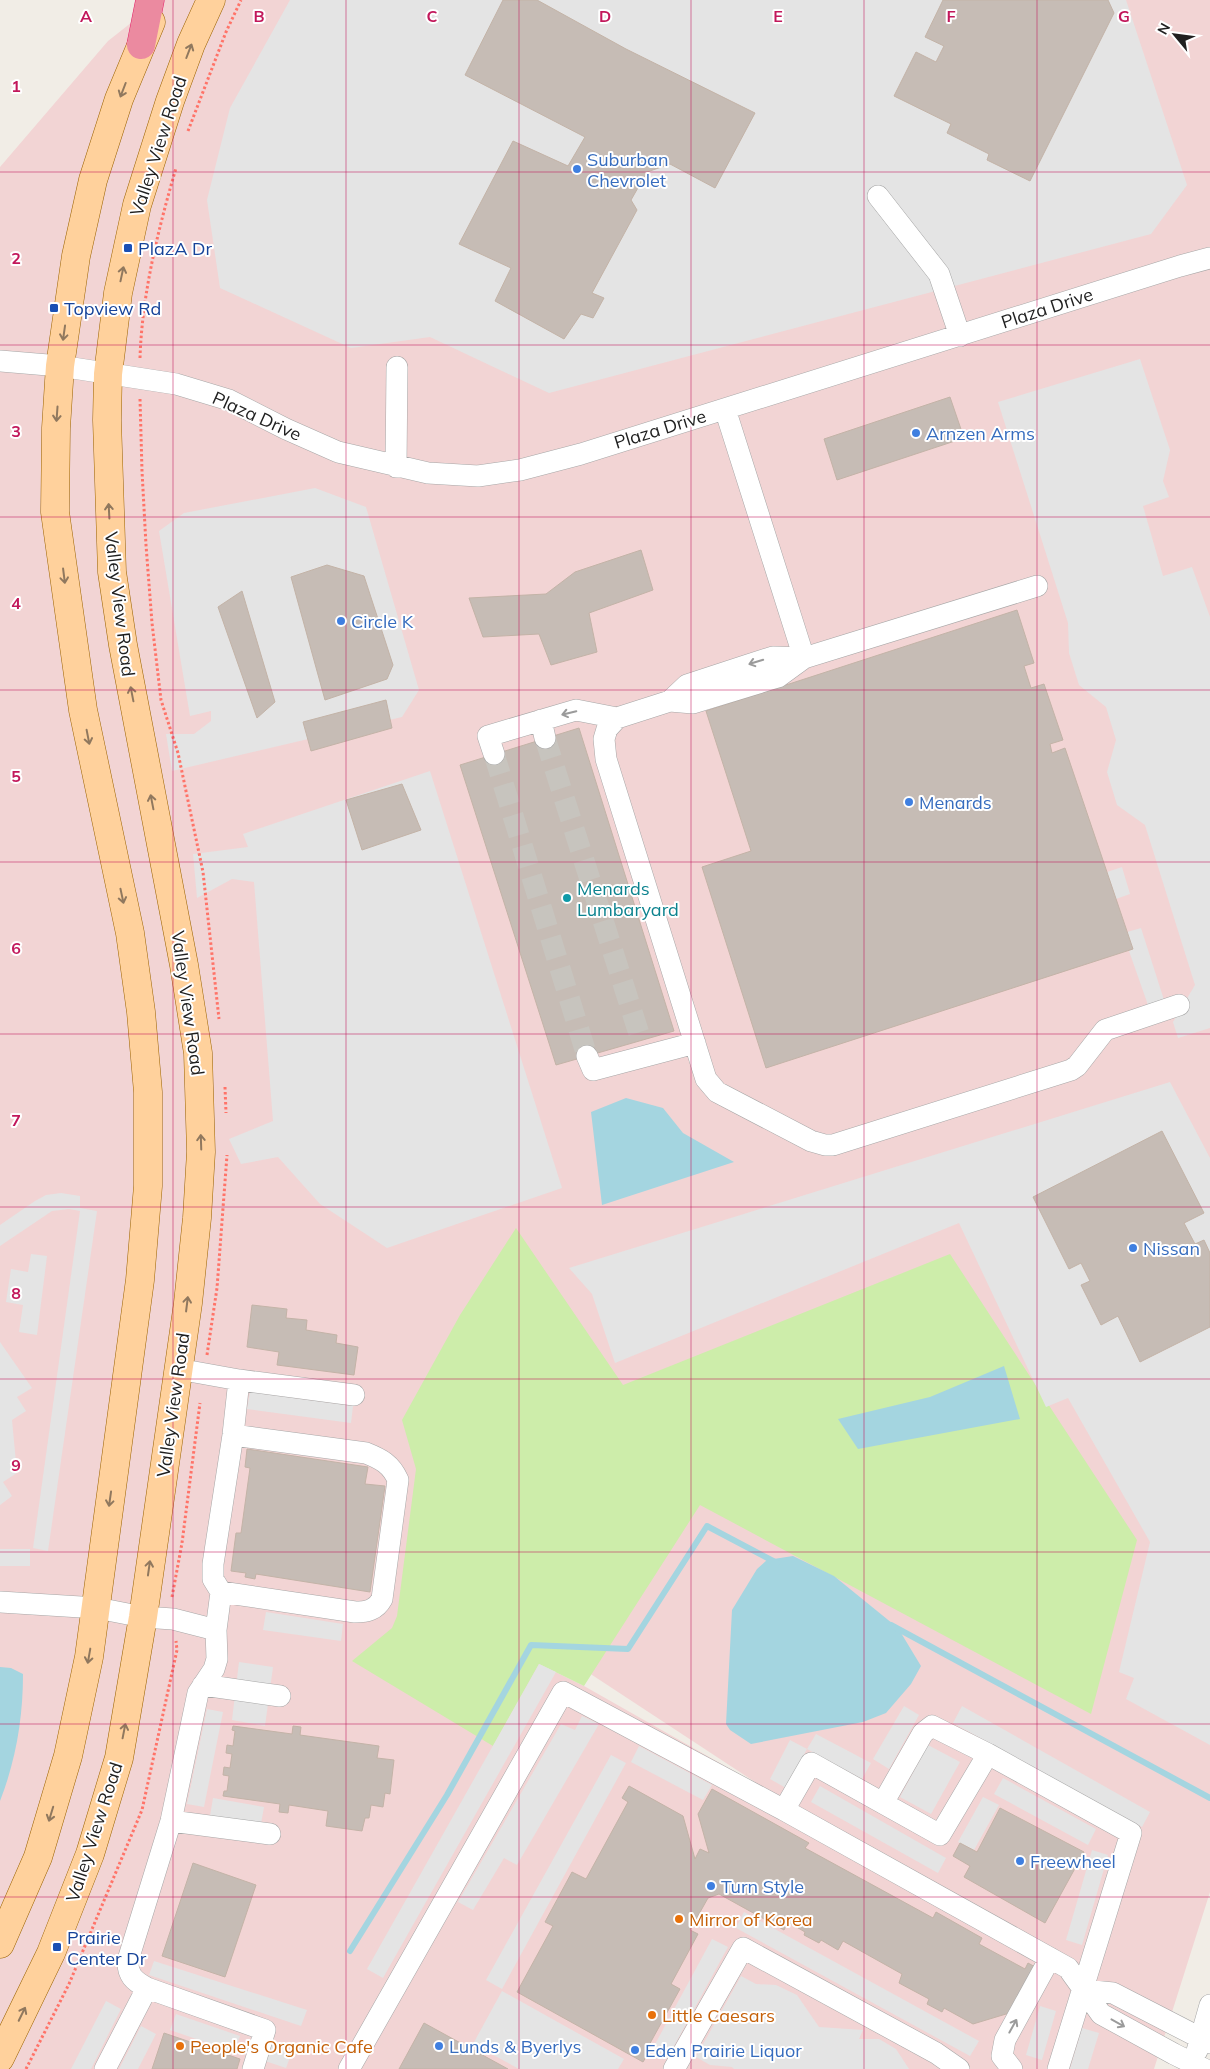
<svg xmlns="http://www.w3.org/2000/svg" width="1210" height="2069" viewBox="0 0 1210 2069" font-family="Mulish,sans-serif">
	<rect width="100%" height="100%" fill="#f1ede6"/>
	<path fill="#f2d4d4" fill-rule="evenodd" d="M160 0H1210V1892L1154 2069H0V167L108 41ZM548 1646 755 1782V1783L584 1686 539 1664Z"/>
	<path fill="#cdedaa" d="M516 1228 623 1385 950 1254 1137 1540 1091 1714 700 1505 584 1686 539 1664 493 1746 352 1661 392 1628 397 1616 416 1469 402 1420 460 1315Z"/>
	<path fill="#e4e4e4" d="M290 0H1126L1187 185 1151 234 549 393 430 337 351 348 220 288 207 200 230 108Z
		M1140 359 1170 450 1163 481 1169 497 1143 506 1163 576 1192 567 1210 617V1028L1178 1038 1173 1022 1195 985 1145 825 1117 805 1107 772 1116 740 1106 707 1079 685 1069 653 1068 623 998 402Z
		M315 488 366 507 419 690 402 717 172 771 166 734H194L211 721V711L190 716 159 531 184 513Z
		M430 771 562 1188 387 1248 320 1204 278 1157 241 1164 229 1139 273 1121 254 882 232 879 197 898 193 854 248 847 243 834Z
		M1122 867 1130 894 1116 899 1107 872Z
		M1141 928 1164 1000 1148 1005 1129 951 1133 949 1127 932Z
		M1170 1082 1210 1158V1745L1126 1699 1134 1678 1119 1672 1150 1542 1068 1398 1046 1407 959 1223 615 1363 592 1294 569 1268Z
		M61 1193 80 1196V1208L97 1211 48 1551 33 1548 80 1211 69 1209 52 1211 0 1246V1225L35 1201 46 1195Z
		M31 1254 47 1256 37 1335 19 1332 23 1305 6 1302 11 1269 28 1272Z
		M0 1342 32 1388 17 1397 26 1411 12 1420 17 1473 3 1482 12 1496 0 1505Z
		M250 1392 353 1406 351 1423 247 1409Z
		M0 1549H30V1566H0Z
		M266 1612 343 1624 341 1641 263 1630Z
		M239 1662 273 1667 265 1726 232 1720Z
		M539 1664 556 1672 383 1978 367 1969Z
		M904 1706 919 1715 889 1769 873 1759Z
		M962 1706 1150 1812 1142 1827 953 1723Z
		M207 1709 223 1712 204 1807 187 1804Z
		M582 1716 599 1724 517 1865 504 1858 473 1910 458 1902 561 1724 575 1730Z
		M816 1734 871 1763 862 1779 807 1749 786 1788 770 1779 790 1740 807 1749Z
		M928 1745 960 1762 931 1814 900 1797Z
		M639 1746 712 1785 703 1800 631 1762Z
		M611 1755 626 1763 502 1989 486 1980Z
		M1003 1778 1096 1829 1088 1845 994 1794Z
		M820 1786 946 1858 938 1873 811 1802Z
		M983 1797 999 1805 974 1850 958 1842Z
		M213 1798 264 1807 261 1824 210 1816Z
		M1092 1850 1108 1855 1082 1945 1066 1940Z
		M744 1912 979 2041 970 2056 736 1928Z
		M712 1939 728 1947 668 2057 653 2048Z
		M154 1961 307 2010 301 2026 149 1975Z
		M741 1976 756 1984 776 1985 797 1995 819 2027 863 2030 859 2039H879L896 2049 909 2069H734L732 2067 710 2065 696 2057Z
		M502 1991 624 2059 618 2069H519L473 2044Z
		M106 2001 121 2009 91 2069H71Z
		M1040 2006 1056 2011 1042 2060 1026 2055Z
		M176 2014 240 2036 234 2052 170 2030Z
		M141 2026 156 2034 138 2069H119Z
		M1082 2028 1099 2033 1088 2069H1070Z
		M268 2044 292 2052 286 2068 262 2060Z"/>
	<path fill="#a4d5e0" d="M626 1098 663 1108 683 1133 734 1162 602 1205 591 1112Z
		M1004 1366 1020 1419 858 1449 838 1419 930 1397Z
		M793 1556 834 1576 898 1628 921 1666 911 1684 886 1713 863 1722 751 1744 730 1730 726 1724 732 1610 757 1569 767 1560Z
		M0 1667 11 1668 23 1674C23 1718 16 1760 0 1801Z"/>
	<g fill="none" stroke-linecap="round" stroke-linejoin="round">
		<path stroke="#a4d5e0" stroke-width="6" d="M891 1625 1210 1798
			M350 1951 447 1795 531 1645 628 1649 707 1526 777 1563"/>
	</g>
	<path fill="#c6bcb5" stroke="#c3b3a7" d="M503 0H537L626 49 755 113 715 188 670 164 647 172 631 200 637 210 592 293 604 298 593 318 581 314 564 339 495 301 511 268 459 244 513 141 568 166 585 137 465 75Z
		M943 0H1108L1114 13 1030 181 987 160 989 154 947 133 951 124 894 96 916 52 936 62 944 46 925 37Z
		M950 397 964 438 837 480 824 439Z
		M641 550 653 590 589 613 597 652 551 665 539 634 483 637 469 598 546 594 575 572Z
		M327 565 364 576 393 665 387 679 325 700 291 577Z
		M242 591 275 702 257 718 218 607Z
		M1017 610 1034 663 1024 666 1031 688 1044 684 1063 740 1050 744 1052 753 1065 748 1133 949 766 1068 702 867 751 851 706 711Z
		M386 700 392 728 311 751 303 722Z
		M579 728 674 1031 556 1065 460 765Z
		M402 784 421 830 362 850 346 800Z
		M1162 1131 1204 1213 1184 1223 1195 1244 1204 1240 1210 1253V1327L1140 1362 1118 1316 1101 1325 1081 1285 1090 1281 1081 1263 1069 1269 1033 1197Z
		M252 1305 287 1309 286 1318 307 1320 306 1330 337 1335 336 1343 358 1347 354 1375 277 1365 279 1352 247 1347Z
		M247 1449 368 1467 365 1484 385 1486 370 1592 256 1574 255 1579 245 1577 246 1573 231 1571 236 1533H241L250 1468 245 1467Z
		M233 1726 292 1734 293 1726 301 1727 300 1735 379 1746 377 1758 394 1760 390 1794 385 1793 383 1807 371 1805 369 1818H365L362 1831 326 1826 328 1811 289 1805 288 1813 279 1812 280 1804 223 1796 224 1791H227L229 1776 223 1775 224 1767 230 1768 232 1754 226 1753 227 1745 233 1746 235 1731 232 1730Z
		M629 1786 683 1816 695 1859 700 1849 709 1853 698 1814 712 1789 809 1843 805 1848 933 1918 936 1912 982 1938 979 1944 1025 1969 1028 1963 1039 1969 1016 2011 973 2024 944 2008 942 2012 927 2004 929 1999 899 1983 902 1974 843 1941 838 1950 821 1940 819 1943 804 1935 805 1932 788 1922 784 1930 719 1894 708 1898 690 1930 698 1934 671 1984 680 1989 648 2047 651 2049 643 2062 517 1992 553 1926 545 1922 572 1872 586 1879 628 1802 622 1798Z
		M1000 1808 1084 1852 1045 1923 964 1877 970 1866 953 1856 960 1843 977 1852Z
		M193 1863 256 1885 225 1977 162 1956Z
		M424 2023 508 2069H399Z
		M164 2033 240 2059 237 2069H152Z"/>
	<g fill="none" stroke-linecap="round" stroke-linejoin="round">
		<path stroke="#c7c4be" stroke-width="21" stroke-dasharray="21 11" stroke-linecap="butt" d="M545 738 641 1040
			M494 754 587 1056"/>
		<g stroke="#a7a7a7" stroke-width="22">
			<path id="minor" d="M878 196 939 274 960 336
				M0 361 60 366 176 384 229 400 286 429 338 452 428 473 478 476 520 470 581 454 1180 266 1210 258
				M725 409 804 658
				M396 467 397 367
				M1037 586 804 658 778 677 771 679 693 703 670 701 617 718 607 729 604 739 606 759 706 1079 717 1092 811 1141 825 1145H833L1071 1070 1077 1066 1105 1030 1179 1005
				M670 701 687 685 748 665 773 657 804 658
				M541 720 545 738
				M494 754 488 736 576 710 617 718
				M587 1056 593 1070 695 1043
				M178 1369 239 1380 233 1435 213 1564V1579L221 1592 216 1630
				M239 1380 354 1395
				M221 1592 355 1612C367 1612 376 1610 382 1599L398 1480C391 1464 381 1459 366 1453L233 1435
				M0 1602 97 1608 143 1617 173 1619 216 1630 217 1659 214 1669 198 1693 171 1821 128 1960C127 1975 134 1981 147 1988L265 2030 253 2069
				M203 1685 280 1696
				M883 1803 923 1733 932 1726 988 1754
				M784 1810 1068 1968 1101 2014 1174 2054 1204 2069
				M171 1821 270 1834
				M1083 1990 1113 1993 1210 2043
				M1197 2051 1210 2005
				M105 2069 147 1988
				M349 2069 563 1692 784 1810 811 1763 940 1835 988 1754 1131 1833 1058 2069
				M674 2069 743 1948 936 2053 959 2069
				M1012 2069 1002 2056 1005 2040 1050 1958"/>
		</g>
		<g stroke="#9b6300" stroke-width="29">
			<path id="major" d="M0 1944 38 1857 68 1756 89 1657 140 1280 148 1186V1092L141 1012 130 933 83 710 55 512 56 428 60 366 76 256 93 180 119 99 151 22
				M0 2058 51 1953 90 1854 119 1758 143 1617 188 1303 197 1218 201 1152 198 1053 184 965 123 645 112 572 107 420 108 374 118 293 137 205 170 101 191 44 211 0"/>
		</g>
		<g stroke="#e31e68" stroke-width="29">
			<path id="highway" d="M141 45 150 0"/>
		</g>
		<path stroke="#ff7368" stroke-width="3" stroke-dasharray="2.5 2.5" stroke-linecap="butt" d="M188 131 226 32 241 0
			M140 358C142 294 158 230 176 168
			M140 399 142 471 146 545 152 623 161 700 178 753 203 872 219 1019
			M225 1087 226 1113
			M207 1355 217 1288 227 1155
			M172 1597 182 1543 200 1403
			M26 2069 69 1984 142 1810 177 1650 176 1641"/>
		<use href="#minor" stroke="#fff" stroke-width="21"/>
		<use href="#major" stroke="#ffd19c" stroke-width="28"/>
		<use href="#highway" stroke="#eb8aa0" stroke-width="28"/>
	</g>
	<defs><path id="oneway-shaft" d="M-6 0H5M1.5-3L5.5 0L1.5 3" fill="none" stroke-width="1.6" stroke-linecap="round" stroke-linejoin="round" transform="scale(1.25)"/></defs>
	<g stroke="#90785e">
		<use href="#oneway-shaft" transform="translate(189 51) rotate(-69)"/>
		<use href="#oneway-shaft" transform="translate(123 90) rotate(111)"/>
		<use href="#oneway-shaft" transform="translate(122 274) rotate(-78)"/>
		<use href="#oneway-shaft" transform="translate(64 333) rotate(98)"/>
		<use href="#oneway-shaft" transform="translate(57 414) rotate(94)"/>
		<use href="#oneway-shaft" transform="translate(109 511) rotate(-93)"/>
		<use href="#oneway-shaft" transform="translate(64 576) rotate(83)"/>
		<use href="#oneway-shaft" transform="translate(132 694) rotate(-101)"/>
		<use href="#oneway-shaft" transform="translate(88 737) rotate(79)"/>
		<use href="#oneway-shaft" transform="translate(152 802) rotate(-101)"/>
		<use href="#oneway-shaft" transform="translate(122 896) rotate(78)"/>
		<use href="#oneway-shaft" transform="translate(201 1142) rotate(-92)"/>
		<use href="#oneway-shaft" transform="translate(187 1304) rotate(-83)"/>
		<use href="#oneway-shaft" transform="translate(110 1499) rotate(98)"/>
		<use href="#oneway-shaft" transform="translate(149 1568) rotate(-82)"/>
		<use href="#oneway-shaft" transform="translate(89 1656) rotate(100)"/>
		<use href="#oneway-shaft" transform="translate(124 1731) rotate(-79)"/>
		<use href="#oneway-shaft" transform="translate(51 1814) rotate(107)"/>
		<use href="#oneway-shaft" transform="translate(22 2014) rotate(-64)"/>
	</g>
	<g stroke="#9b9b9b">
		<use href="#oneway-shaft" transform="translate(756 662) rotate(163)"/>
		<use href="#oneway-shaft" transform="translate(569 713) rotate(167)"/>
		<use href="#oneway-shaft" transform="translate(1118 2023) rotate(29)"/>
		<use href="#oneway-shaft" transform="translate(1013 2026) rotate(-61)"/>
	</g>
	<path fill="none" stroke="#c2185b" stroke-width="1" stroke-opacity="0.55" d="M173 0V2069M346 0V2069M519 0V2069M691 0V2069M864 0V2069M1037 0V2069M0 172H1210M0 345H1210M0 517H1210M0 690H1210M0 862H1210M0 1034H1210M0 1207H1210M0 1379H1210M0 1552H1210M0 1724H1210M0 1897H1210"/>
	<g fill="#3f7fe0" stroke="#fff" stroke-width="2">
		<circle cx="577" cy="169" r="5"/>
		<circle cx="916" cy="433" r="5"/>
		<circle cx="341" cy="621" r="5"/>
		<circle cx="909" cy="802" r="5"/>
		<circle cx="1133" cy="1248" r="5"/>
		<circle cx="1020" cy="1861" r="5"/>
		<circle cx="711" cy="1886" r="5"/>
		<circle cx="439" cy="2046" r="5"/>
		<circle cx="635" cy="2050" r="5"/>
	</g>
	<g fill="#1a4fb4" stroke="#fff" stroke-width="2">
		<rect x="123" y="243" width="10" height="10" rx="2.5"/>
		<rect x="49" y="303" width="10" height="10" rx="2.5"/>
		<rect x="52" y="1942" width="10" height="10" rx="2.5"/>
	</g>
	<circle fill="#0f9aa8" stroke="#fff" stroke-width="2" cx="567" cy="898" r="5"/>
	<g fill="#e8710a" stroke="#fff" stroke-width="2">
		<circle cx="679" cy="1919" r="5"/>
		<circle cx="652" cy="2015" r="5"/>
		<circle cx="180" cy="2046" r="5"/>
	</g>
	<g text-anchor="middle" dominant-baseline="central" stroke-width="4" stroke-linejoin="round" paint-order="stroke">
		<g font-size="18" fill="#202020" stroke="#fff">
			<text transform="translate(158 146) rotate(-72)">Valley View Road</text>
			<text transform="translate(1047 308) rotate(-18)">Plaza Drive</text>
			<text transform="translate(257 416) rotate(24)">Plaza Drive</text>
			<text transform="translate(660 429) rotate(-17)">Plaza Drive</text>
			<text transform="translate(120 604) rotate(83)">Valley View Road</text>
			<text transform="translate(188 1003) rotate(82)">Valley View Road</text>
			<text transform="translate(173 1405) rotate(-82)">Valley View Road</text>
			<text transform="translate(94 1832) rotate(-72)">Valley View Road</text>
		</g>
		<g font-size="18" fill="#366cbe" stroke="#fff" text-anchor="start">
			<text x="587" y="159">Suburban<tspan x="587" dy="21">Chevrolet</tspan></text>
			<text x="926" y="433">Arnzen Arms</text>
			<text x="351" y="621">Circle K</text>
			<text x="919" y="802">Menards</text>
			<text x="1143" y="1248">Nissan</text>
			<text x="1030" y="1861">Freewheel</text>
			<text x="721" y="1886">Turn Style</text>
			<text x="449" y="2046">Lunds &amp; Byerlys</text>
			<text x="645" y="2050">Eden Prairie Liquor</text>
		</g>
		<g font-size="18" fill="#164399" stroke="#fff" text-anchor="start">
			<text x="138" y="248">PlazA Dr</text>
			<text x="64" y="308">Topview Rd</text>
			<text x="67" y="1937">Prairie<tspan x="67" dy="21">Center Dr</tspan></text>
		</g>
		<g font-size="18" fill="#0d838f" stroke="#fff" text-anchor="start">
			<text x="577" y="888">Menards<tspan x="577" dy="21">Lumbaryard</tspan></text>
		</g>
		<g font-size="18" fill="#c56008" stroke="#fff" text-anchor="start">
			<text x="689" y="1919">Mirror of Korea</text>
			<text x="662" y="2015">Little Caesars</text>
			<text x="190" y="2046">People's Organic Cafe</text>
		</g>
	</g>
	<g font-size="16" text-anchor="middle" font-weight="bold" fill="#c2185b" stroke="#fff" stroke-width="4" stroke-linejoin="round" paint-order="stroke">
		<text x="86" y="22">A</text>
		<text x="259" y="22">B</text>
		<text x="432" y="22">C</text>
		<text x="605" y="22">D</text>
		<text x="778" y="22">E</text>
		<text x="951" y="22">F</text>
		<text x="1124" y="22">G</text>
		<text x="16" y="92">1</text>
		<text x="16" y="264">2</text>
		<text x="16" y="437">3</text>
		<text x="16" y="609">4</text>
		<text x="16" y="782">5</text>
		<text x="16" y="954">6</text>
		<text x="16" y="1126">7</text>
		<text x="16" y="1299">8</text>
		<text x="16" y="1471">9</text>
	</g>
	<g transform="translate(1175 35) rotate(299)" stroke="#ffffff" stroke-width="4" paint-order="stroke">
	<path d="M0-4L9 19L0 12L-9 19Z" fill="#202020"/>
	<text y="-8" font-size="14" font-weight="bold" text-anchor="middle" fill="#202020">N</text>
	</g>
</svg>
